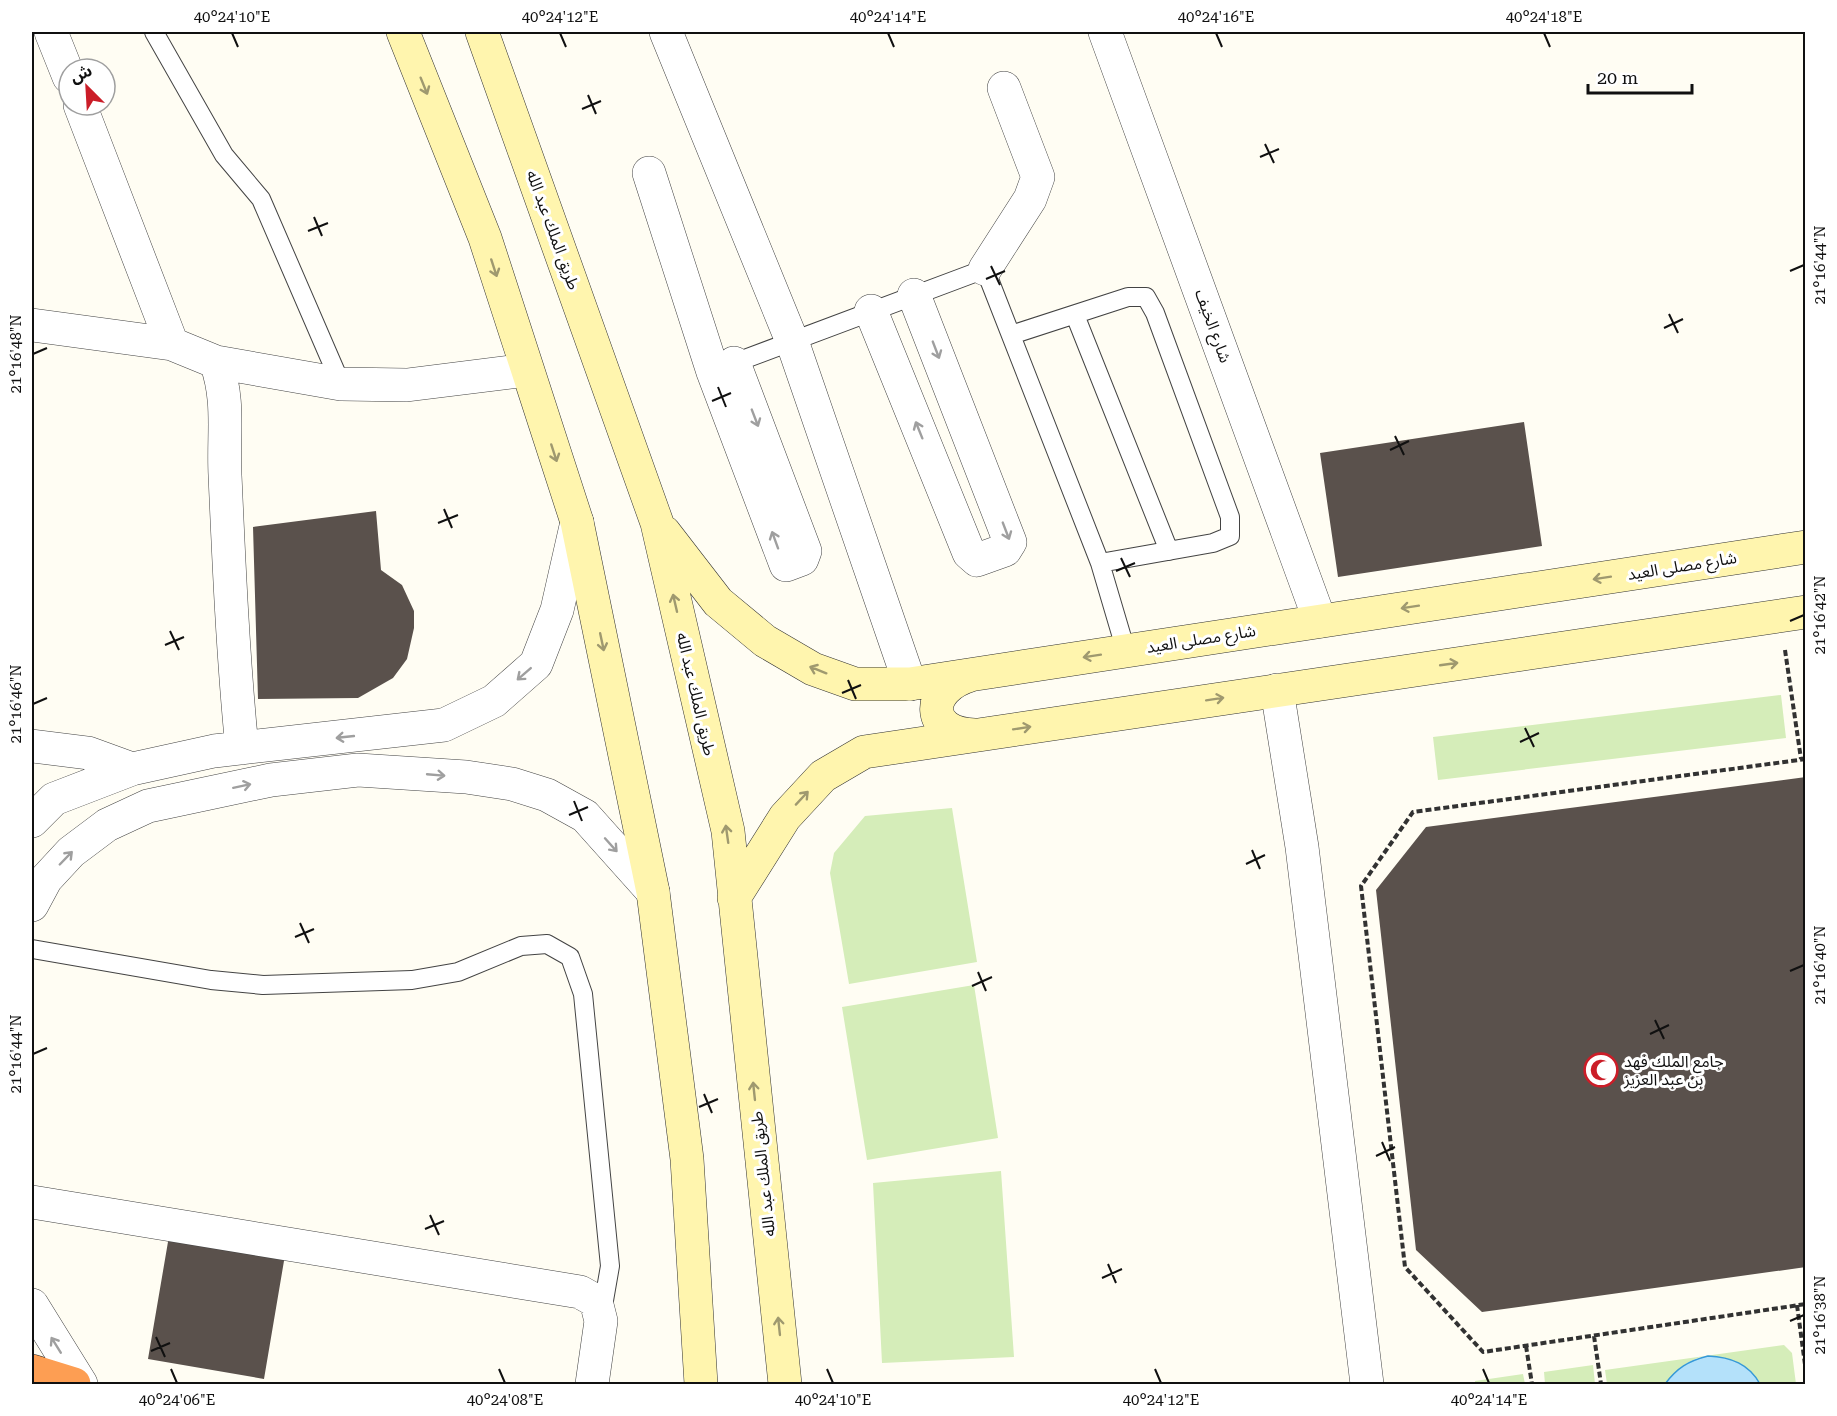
<svg xmlns="http://www.w3.org/2000/svg" width="1837" height="1416" viewBox="0 0 1837 1416" font-family="'Roboto Serif','Noto Sans Arabic',serif">
	<rect width="100%" height="100%" fill="#fffdf3"/>
	<path fill="#d5edb9" d="M1781 695 1786 738 1438 780 1433 737Z
		M952 808 977 962 849 984 830 873 834 853 865 816Z
		M974 985 998 1138 867 1160 842 1007Z
		M1001 1171 1014 1357 882 1363 873 1183Z
		M1784 1345 1792 1353 1796 1384H1760C1755 1375 1748 1371 1739 1366 1709 1346 1685 1358 1665 1384H1607L1605 1370Z
		M1593 1365 1595 1384H1545L1544 1372Z
		M1523 1374 1525 1384H1475V1381Z"/>
	<path fill="#b4e1fa" stroke="#3699d7" stroke-width="1.5" d="M1708 1356C1731 1357 1749 1364 1760 1384H1665C1677 1368 1688 1361 1708 1356Z"/>
	<path fill="#5a514c" d="M1524 422 1542 546 1338 577 1320 453Z
		M376 511 381 570 402 585 414 611V628L407 659 393 678 358 698 258 699 253 527Z
		M1806 777V1267L1482 1312 1416 1250 1376 890 1426 827Z
		M169 1236 285 1255 264 1379 148 1359Z"/>
	<g fill="none" stroke-linecap="round" stroke-linejoin="round">
		<g stroke="#434343" stroke-width="20">
			<path id="lane" d="M154 32 224 155 261 199 341 384
				M1075 315 1169 551
				M1011 335 1128 297H1146L1155 313 1230 517V536L1213 543 1100 563
				M726 366 985 269 1100 563 1126 651
				M32 949 211 980 263 985 412 980 458 972 521 946 547 944 570 957 583 994 610 1266 602 1312"/>
		</g>
		<g stroke="#434343" stroke-width="34">
			<path id="street" d="M51 32 69 77
				M666 32 792 341 910 684
				M1105 32 1320 621
				M80 105 172 344
				M649 173 713 372 786 565 802 559 805 551 734 363
				M985 269 1030 199 1038 177 1004 88
				M871 311 969 553 977 560 1005 550 1010 542 914 295
				M32 325 172 344 216 362C230 401 223 434 225 475 229 566 233 657 242 748
				M216 362 341 384 407 385 527 370
				M1277 690 1302 847 1367 1384
				M32 746 88 753 132 769
				M32 821 54 799 132 769 214 751 444 725 494 701 536 664 557 610 577 522
				M32 905 46 879 71 852 107 825 148 806 271 780 358 770 466 777 512 784 547 795 585 816 653 892
				M32 1202 580 1292 596 1301 601 1321 592 1384
				M32 1305 81 1384"/>
		</g>
		<g stroke="#323232" stroke-width="34">
			<path id="secondary" d="M403 32 485 238 577 522 653 892 687 1159 701 1384
				M482 32 657 523 728 831 785 1384
				M664 532 718 602 765 641 813 669 855 684H910L1806 547
				M971 675C924 689 925 734 975 735
				M734 898 785 817 823 776 864 752 1806 612"/>
		</g>
		<g stroke="#212121" stroke-width="34">
			<path id="highway" d="M32 1371 74 1384"/>
		</g>
		<path stroke="#323232" stroke-width="4" stroke-dasharray="6 3" stroke-linecap="butt" d="M1785 650 1801 759
			M1806 759 1413 812 1361 886 1405 1267 1483 1352 1806 1304
			M1797 1305 1806 1372
			M1594 1336 1601 1384
			M1526 1346 1532 1384"/>
		<use href="#lane" stroke="#fff" stroke-width="18"/>
		<use href="#street" stroke="#fff" stroke-width="33"/>
		<use href="#secondary" stroke="#fff5ae" stroke-width="33"/>
		<use href="#highway" stroke="#fd9e53" stroke-width="33"/>
	</g>
	<defs><path id="oneway-shaft" d="M-6 0H5M1.5-3L5.5 0L1.5 3" fill="none" stroke-width="1.6" stroke-linecap="round" stroke-linejoin="round" transform="scale(1.5)"/></defs>
	<g stroke="#9f996f">
		<use href="#oneway-shaft" transform="translate(424 86) rotate(68)"/>
		<use href="#oneway-shaft" transform="translate(494 268) rotate(72)"/>
		<use href="#oneway-shaft" transform="translate(554 453) rotate(72)"/>
		<use href="#oneway-shaft" transform="translate(1602 578) rotate(171)"/>
		<use href="#oneway-shaft" transform="translate(675 603) rotate(-103)"/>
		<use href="#oneway-shaft" transform="translate(1410 607) rotate(171)"/>
		<use href="#oneway-shaft" transform="translate(602 642) rotate(78)"/>
		<use href="#oneway-shaft" transform="translate(1092 656) rotate(171)"/>
		<use href="#oneway-shaft" transform="translate(1449 664) rotate(-8)"/>
		<use href="#oneway-shaft" transform="translate(818 670) rotate(-158)"/>
		<use href="#oneway-shaft" transform="translate(1215 699) rotate(-9)"/>
		<use href="#oneway-shaft" transform="translate(1022 728) rotate(-9)"/>
		<use href="#oneway-shaft" transform="translate(802 798) rotate(-47)"/>
		<use href="#oneway-shaft" transform="translate(727 834) rotate(-98)"/>
		<use href="#oneway-shaft" transform="translate(754 1091) rotate(-96)"/>
		<use href="#oneway-shaft" transform="translate(779 1326) rotate(-96)"/>
	</g>
	<g stroke="#9f9f9f">
		<use href="#oneway-shaft" transform="translate(936 350) rotate(69)"/>
		<use href="#oneway-shaft" transform="translate(755 418) rotate(69)"/>
		<use href="#oneway-shaft" transform="translate(919 430) rotate(-112)"/>
		<use href="#oneway-shaft" transform="translate(1006 531) rotate(69)"/>
		<use href="#oneway-shaft" transform="translate(775 540) rotate(-110)"/>
		<use href="#oneway-shaft" transform="translate(524 674) rotate(139)"/>
		<use href="#oneway-shaft" transform="translate(345 737) rotate(174)"/>
		<use href="#oneway-shaft" transform="translate(436 775) rotate(5)"/>
		<use href="#oneway-shaft" transform="translate(242 786) rotate(-12)"/>
		<use href="#oneway-shaft" transform="translate(611 845) rotate(48)"/>
		<use href="#oneway-shaft" transform="translate(66 858) rotate(-46)"/>
		<use href="#oneway-shaft" transform="translate(56 1345) rotate(-122)"/>
	</g>
	<path fill="none" stroke="#101010" stroke-width="2" d="M232 33 238 47M560 33 566 47M888 33 894 47M1216 33 1222 47M1544 33 1550 47M588 95 596 114M582 109 601 101M1265 144 1274 163M1260 157 1279 149M314 217 322 236M308 231 328 223M991 266 1000 285M1790 271 1804 265M986 279 1005 271M1669 314 1678 333M1664 328 1683 319M33 354 47 348M718 387 726 407M712 401 731 393M1395 436 1404 455M1390 450 1409 441M444 509 452 528M438 523 458 515M1121 558 1130 577M1116 571 1135 563M1790 621 1804 615M170 631 179 650M165 645 184 637M848 680 856 699M842 693 861 685M33 704 47 698M1525 728 1534 747M1520 742 1539 733M574 801 582 821M569 815 588 807M1252 850 1260 869M1246 864 1265 855M300 923 309 943M295 937 314 929M1790 971 1804 965M978 972 986 991M972 986 992 977M1655 1020 1664 1039M1650 1034 1669 1025M33 1054 47 1048M704 1094 712 1113M699 1107 718 1099M1382 1142 1390 1161M1376 1156 1395 1147M430 1215 439 1235M425 1229 444 1221M1108 1264 1116 1283M1102 1278 1122 1269M1790 1321 1804 1315M156 1337 165 1357M151 1351 170 1343M171 1369 177 1383M499 1369 505 1383M827 1369 833 1383M1155 1369 1161 1383M1483 1369 1489 1383"/>
	<defs>
		<g id="mosque-ring" transform="scale(1.725)"><circle r="9.5" fill="#fff" stroke="#cb1d28" stroke-width="1.5"/><path d="M3.5-4.9A6 6 0 1 0 3.5 4.9A5 5 0 1 1 3.5-4.9Z" fill="#cb1d28"/></g>
	</defs>
	<g fill-rule="evenodd">
		<use href="#mosque-ring" x="1601" y="1070"/>
	</g>
	<g text-anchor="middle" dominant-baseline="central" stroke-width="6" stroke-linejoin="round" paint-order="stroke">
		<g font-size="16" fill="#101010" stroke="#fff">
			<text transform="translate(553 230) rotate(70)">طريق الملك عبد الله</text>
			<text transform="translate(1213 326) rotate(70)">شارع الخيف</text>
			<text transform="translate(1682 566) rotate(-9)">شارع مصلى العيد</text>
			<text transform="translate(1201 639) rotate(-9)">شارع مصلى العيد</text>
			<text transform="translate(696 694) rotate(77)">طريق الملك عبد الله</text>
			<text transform="translate(763 1174) rotate(-96)">طريق الملك عبد الله</text>
		</g>
		<g font-size="16" fill="#101010" stroke="#fff" text-anchor="start">
			<text x="1624" y="1061">جامع الملك فهد<tspan x="1624" dy="18">بن عبد العزيز</tspan></text>
		</g>
	</g>
	<rect width="1837" height="1416" fill="none" stroke="#ffffff" stroke-width="66"/>
	<g transform="translate(87 87) rotate(336)"><circle r="28" fill="#ffffff" stroke="#9f9f9f" stroke-width="1.5"/>
	<path d="M0-4.5L10 22L0 15L-10 22Z" fill="#cb1d28"/>
	<text y="-9" font-size="16" font-weight="bold" text-anchor="middle" fill="#101010">ش</text>
	</g>
	<path d="M1588 84v9h104v-9" fill="none" stroke="#101010" stroke-width="3"/>
	<text x="1597" y="84" font-size="18" fill="#101010" stroke="#ffffff" stroke-width="4.5" paint-order="stroke">20 m</text>
	<rect x="33" y="33" width="1771" height="1350" fill="none" stroke="#101010" stroke-width="2"/>
	<g font-size="15" text-anchor="middle" fill="#101010">
		<text x="232" y="22">40°24'10"E</text>
		<text x="560" y="22">40°24'12"E</text>
		<text x="888" y="22">40°24'14"E</text>
		<text x="1216" y="22">40°24'16"E</text>
		<text x="1544" y="22">40°24'18"E</text>
		<text transform="translate(1820 265) rotate(-90)" y="5">21°16'44"N</text>
		<text transform="translate(16 354) rotate(-90)" y="5">21°16'48"N</text>
		<text transform="translate(1820 615) rotate(-90)" y="5">21°16'42"N</text>
		<text transform="translate(16 704) rotate(-90)" y="5">21°16'46"N</text>
		<text transform="translate(1820 965) rotate(-90)" y="5">21°16'40"N</text>
		<text transform="translate(16 1054) rotate(-90)" y="5">21°16'44"N</text>
		<text transform="translate(1820 1315) rotate(-90)" y="5">21°16'38"N</text>
		<text x="177" y="1405">40°24'06"E</text>
		<text x="505" y="1405">40°24'08"E</text>
		<text x="833" y="1405">40°24'10"E</text>
		<text x="1161" y="1405">40°24'12"E</text>
		<text x="1489" y="1405">40°24'14"E</text>
	</g>
</svg>
